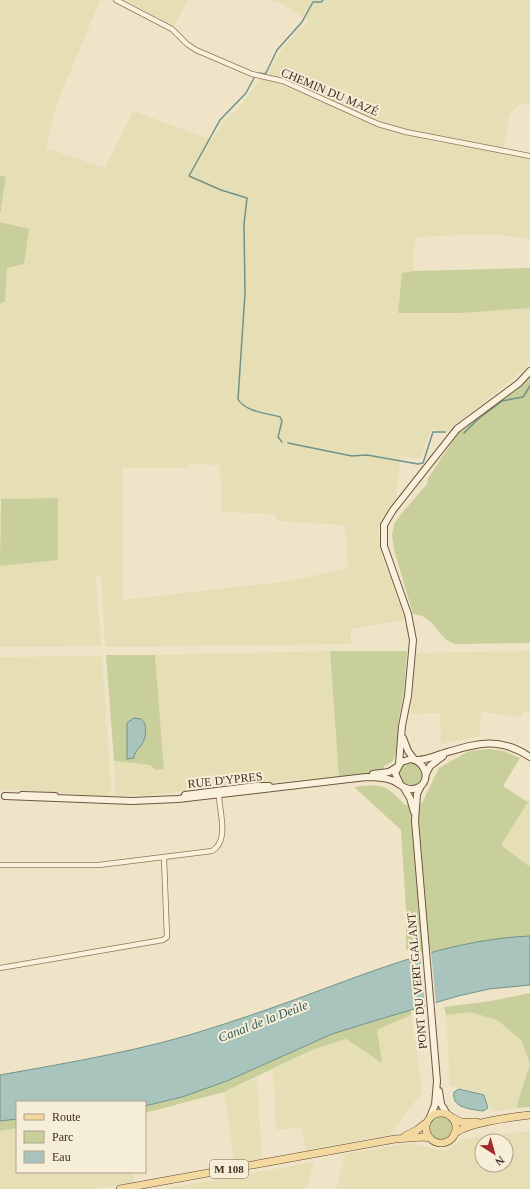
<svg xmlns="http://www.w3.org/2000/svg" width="530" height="1189" viewBox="0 0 530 1189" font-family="Georgia,serif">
	<rect width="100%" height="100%" fill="#f0e4c8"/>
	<path fill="#e6deb5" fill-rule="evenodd" d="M0 0H100L56 106 46 148 105 168 133 111 212 140 224 121 238 109 260 79 270 80 385 128 423 137 439 143H455L530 158V239L492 234 415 237 413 271 402 273 398 313H461L530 308V359L526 368 446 433 432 428 420 459 401 456 396 494 398 495 389 509 378 528V533L381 553 405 620 351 629V644L105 647 101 575 96 576 101 646 0 647V566L58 560V498L1 499 0 501V304L5 300 7 268 28 229 0 222 6 177 0 175ZM191 464 220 465 222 512 275 514 276 521 345 525 348 568 290 581 123 600 122 468H186Z
		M124 0H188L174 26Z
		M271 0H530V105L521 103 509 115 503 149 412 131 373 119 292 82 267 75 283 47 309 20 280 3Z
		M330 651 339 777 222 786 142 796 115 795 114 761 150 765 156 770 164 769 155 655Z
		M530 651V714L525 710 520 717 481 712 480 736 441 744 440 713 411 714 415 653Z
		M102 656 111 788 108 797 44 791 0 790V657Z
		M530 798V867L501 845Z
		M470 1012 497 1020 521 1040 530 1064 516 1108 492 1112 485 1094 450 1085 446 1015Z
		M411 1015 422 1087 420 1095 389 1135 306 1150 301 1127 276 1130 273 1070 314 1049 346 1039 382 1063 377 1030Z
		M257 1078 262 1159 235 1164 224 1092Z
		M17 1128V1172H133L134 1182 94 1189H0V1131Z
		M530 1131V1189H336L345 1154 410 1143 439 1150H447L463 1139ZM482 1141H506V1165H482Z
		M314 1162 307 1189H161L180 1186Z"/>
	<path fill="#c9cf9b" d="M0 175 6 177 0 216Z
		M0 222 29 229 24 264 7 268 5 301 0 304Z
		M530 268V308L461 313H398L402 273 413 271Z
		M530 376V643L455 644C435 637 438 617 413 614L394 550 392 534 394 524 401 514 427 484 428 478 463 426Z
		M58 498V560L0 566 1 499Z
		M330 651H407L404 692 398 722V750L392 762 384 766V771L339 777Z
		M106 655H155L164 769 156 770 150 765 114 761Z
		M490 749 504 751 520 758 503 786 528 802 501 845 530 867V936L468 944 419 955 417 947 406 950V908L401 830 354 787C383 784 385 784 405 805L422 803 439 768 469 751Z
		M399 774a12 12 0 1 1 24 0a12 12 0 1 1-24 0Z
		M530 993V1064L521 1040 497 1020 470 1012 446 1015 444 1007 491 1001Z
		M411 1010V1015L377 1030 382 1063 346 1039 314 1049 224 1092 145 1113V1106L182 1097 227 1081 332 1034Z
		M530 1064V1107L516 1108Z
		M429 1127a12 12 0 1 1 24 0a12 12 0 1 1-24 0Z
		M17 1119V1128L0 1131V1121Z"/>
	<path fill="#a9c4bc" stroke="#6f938a" d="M134 718 141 719 145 724C146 731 146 737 142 744 139 749 135 750 134 758L127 759V723Z
		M530 936V985L489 989 458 996 374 1021 332 1034 227 1081 182 1097 145 1106V1102H17V1119L0 1121V1075C72 1062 146 1050 215 1027 250 1016 286 1003 321 990 388 965 457 939 530 936Z
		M459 1089 484 1095 488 1108 483 1111C472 1109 451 1109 454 1092Z"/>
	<path fill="#f0e4c8" d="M431 950 436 1004 425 1008 420 952Z"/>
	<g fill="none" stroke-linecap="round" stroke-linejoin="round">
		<path stroke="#6f938a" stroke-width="1.5" d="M259 73 265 74 267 71 277 50 302 22 313 2H321L323 0
			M254 78 246 93 220 120 189 176 221 190 247 198 244 224 245 293 238 399C245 412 267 413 280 417L282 421 278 437 282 442
			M464 433 477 420 502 401 523 397 530 386
			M288 443 352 456 367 455 418 464 423 463 433 432H445"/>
		<g stroke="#8d765c" stroke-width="6">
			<path id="minor" d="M116 0 172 29 187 44 196 50 252 74 283 81 378 124 406 132 530 156
				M0 865H99L212 851C230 841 219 811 219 795
				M0 968 163 940 167 937 164 858"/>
		</g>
		<g stroke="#6f573f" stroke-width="8">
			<path id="secondary" d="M403 738 408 751 414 759
				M417 760C426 760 433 757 441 754 475 744 497 735 530 757
				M399 764 402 726 408 696 413 640 408 614 384 546V525L393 510 457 429 519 383 530 371
				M373 774 389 772 397 767
				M426 774 430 766 443 756
				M421 786 417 794 415 821 437 1081 435 1105 430 1117
				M404 788 410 798 414 812
				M22 795 55 796
				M185 795 256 786H269
				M5 796 132 801 178 799 366 777C374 777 383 777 391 780 399 782 404 791 413 789 432 786 428 762 411 759L401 762 395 773 400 784
				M439 1091 441 1104 447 1114"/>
		</g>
		<g stroke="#5b4430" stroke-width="8">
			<path id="primary" d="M426 1128a15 15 0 1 1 30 0a15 15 0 1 1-30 0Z
				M453 1118 461 1122H477
				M454 1134C467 1123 512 1117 530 1115
				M405 1136 417 1130 426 1123
				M120 1189 395 1139 423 1137 430 1138"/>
		</g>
		<use href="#minor" stroke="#faf1dc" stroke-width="4.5"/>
		<use href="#secondary" stroke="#faf1dc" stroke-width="6"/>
		<use href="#primary" stroke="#f3d9a0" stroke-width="7"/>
	</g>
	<g text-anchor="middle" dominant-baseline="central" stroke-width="4" stroke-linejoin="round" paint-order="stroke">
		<rect fill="#f7eed8" stroke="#756857" stroke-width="1" x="210" y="1160" width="38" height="18" rx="3"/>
		<g font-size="11" font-weight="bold" fill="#3d2e20">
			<text x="229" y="1169">M 108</text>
		</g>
		<g font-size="12" fill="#3d2e20" stroke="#f7eed8">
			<text transform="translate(330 92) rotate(23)">CHEMIN DU MAZÉ</text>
			<text transform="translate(225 780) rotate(-6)">RUE D'YPRES</text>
			<text transform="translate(417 981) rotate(-95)">PONT DU VERT GALANT</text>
		</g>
		<g font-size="13" font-style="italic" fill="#2f5d5a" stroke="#f7eed8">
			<text transform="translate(263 1021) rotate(-21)">Canal de la Deûle</text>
		</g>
	</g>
	<rect x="16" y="1101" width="130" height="72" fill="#f7eed8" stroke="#ada18e"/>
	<rect x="24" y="1114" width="20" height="6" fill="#f3d9a0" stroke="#ada18e"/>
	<text x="52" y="1121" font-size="12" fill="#3d2e20">Route</text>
	<rect x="24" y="1131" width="20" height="12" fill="#c9cf9b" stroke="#ada18e"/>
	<text x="52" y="1141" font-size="12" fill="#3d2e20">Parc</text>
	<rect x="24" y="1151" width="20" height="12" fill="#a9c4bc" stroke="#ada18e"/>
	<text x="52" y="1161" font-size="12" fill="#3d2e20">Eau</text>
	<g transform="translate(494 1153) rotate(143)"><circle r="19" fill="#f7eed8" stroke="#ada18e"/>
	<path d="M0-3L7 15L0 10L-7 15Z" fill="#9e2a2b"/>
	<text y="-6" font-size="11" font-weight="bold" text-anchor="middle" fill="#3d2e20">N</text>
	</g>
</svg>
